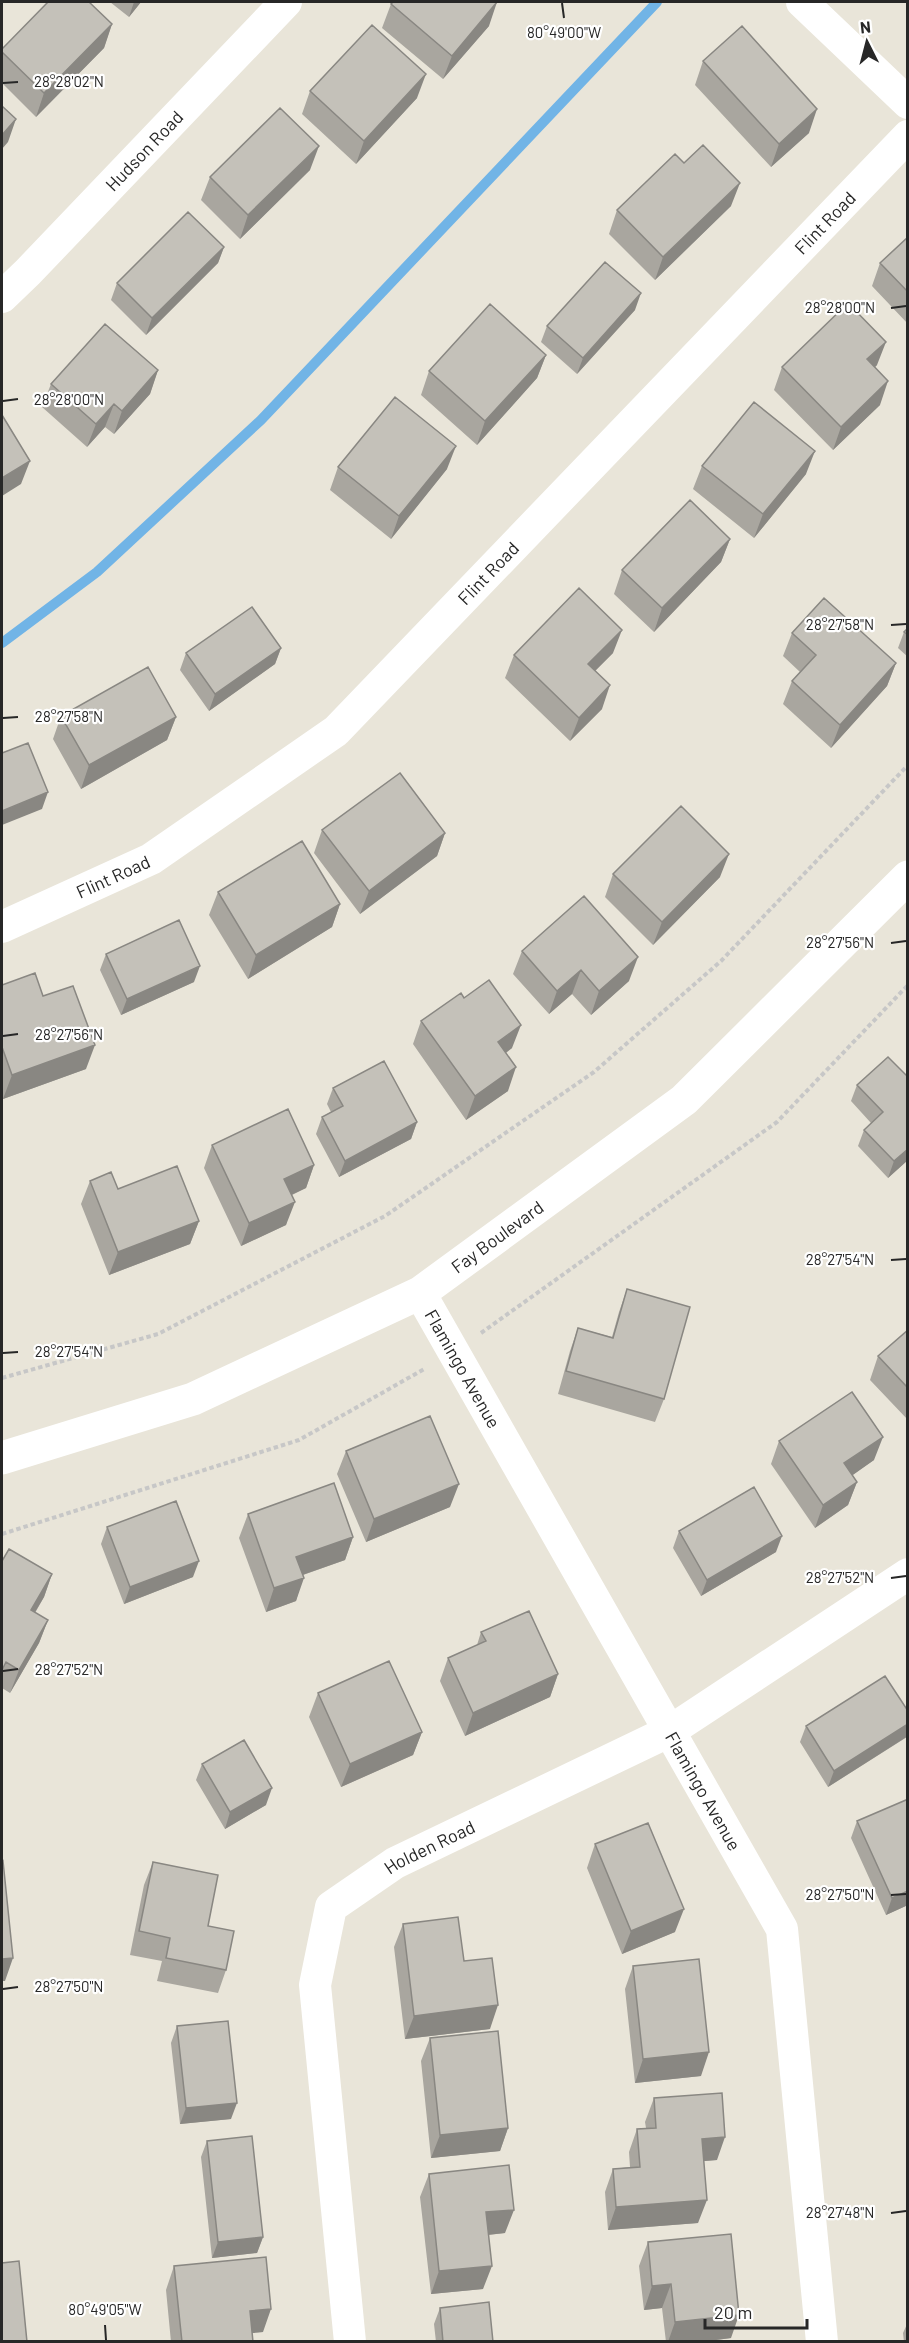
<svg xmlns="http://www.w3.org/2000/svg" width="909" height="2343" viewBox="0 0 909 2343" font-family="Barlow,sans-serif">
	<rect width="100%" height="100%" fill="#e9e5d9"/>
	<g fill="none" stroke-linecap="round" stroke-linejoin="round">
		<path stroke="#71b4e6" stroke-width="10" d="M2 643 97 572 261 420 657 2"/>
		<path stroke="#c7c7c7" stroke-width="4" stroke-dasharray="4.5 3" stroke-linecap="butt" d="M481 1333 777 1122 908 985
			M2 1378 158 1334 385 1216 594 1072 721 961 908 765
			M2 1534 299 1440 426 1368"/>
		<g stroke="#fff" stroke-width="32">
			<path d="M802 2 908 103"/>
			<path id="s1" d="M2 297 28 272 286 2"/>
			<path id="s2" d="M2 927 151 859 336 731 908 136"/>
			<path id="s3" d="M420 1293 782 1929 822 2342"/>
			<path id="s4" d="M350 2342 315 1985 331 1907 395 1863 670 1731 908 1574"/>
		</g>
		<path stroke="#fff" stroke-width="33" id="s5" d="M2 1458 193 1399 420 1293 684 1100 908 877"/>
	</g>
	<path fill="#a9a69f" d="M110 2H141L129 17Z
		M391 4 489 26 443 79 382 28Z
		M112 24 104 48 36 117 2 83V49Z
		M703 61 809 133 771 167 695 85Z
		M310 91 417 98 356 164 302 114Z
		M684 163 731 206 655 280 609 234 617 210Z
		M310 170 240 239 201 200 210 177Z
		M908 237V324L872 286 880 263Z
		M224 247 218 263 146 335 111 300 117 283Z
		M635 310 577 374 541 342 547 326Z
		M546 355 537 378 477 445 421 395 429 371Z
		M877 365 875 367 880 405 833 450 774 390 782 367Z
		M158 370 150 394 114 434 105 427 87 447 42 407 51 384Z
		M702 466 806 474 754 538 693 489Z
		M338 467 447 469 391 539 330 490Z
		M730 539 721 562 654 632 614 594 622 570Z
		M904 632 908 635V657L898 648Z
		M792 633 896 663 887 686 831 748 783 704 792 681 800 672 783 656Z
		M281 648 275 664 209 711 180 670 186 653Z
		M613 653 595 671 602 709 570 741 505 678 514 655Z
		M61 716 176 717 167 740 81 789 53 739Z
		M322 830 445 833 437 856 360 914 314 853Z
		M613 874 720 877 653 945 605 897Z
		M218 892 340 904 332 927 248 979 209 915Z
		M522 951 629 981 591 1015 572 994 549 1014 513 974Z
		M106 954 194 982 121 1015 100 970Z
		M2 985 86 1069 3 1099 2 1093Z
		M464 998 512 1048 506 1053 508 1091 466 1120 413 1044 421 1021Z
		M908 1077V1160L888 1178 858 1146 864 1130 871 1123 851 1101 857 1085Z
		M333 1088 417 1122 411 1139 339 1177 316 1134 322 1117 331 1112 327 1104Z
		M212 1145 314 1165 306 1188 292 1195 286 1225 241 1246 204 1168Z
		M90 1181 118 1189 199 1221 190 1244 109 1275 81 1204Z
		M627 1289 664 1399 655 1422 558 1394 570 1351 578 1328 612 1337 619 1312Z
		M908 1330V1420L870 1380 878 1356Z
		M779 1441 874 1460 852 1475 857 1482 848 1505 815 1528 771 1464Z
		M346 1451 450 1507 366 1542 337 1474Z
		M248 1514 353 1537 345 1560 303 1575 296 1601 266 1612 239 1538Z
		M107 1527 193 1577 124 1604 101 1544Z
		M679 1531 776 1552 701 1596 673 1548Z
		M2 1561 52 1574 44 1597 35 1613 48 1620 39 1643 10 1693 2 1688Z
		M481 1632 558 1674 550 1697 465 1736 440 1681 448 1658 477 1645Z
		M318 1693 422 1732 413 1755 341 1787 309 1717Z
		M806 1726 907 1737 828 1787 800 1742Z
		M202 1764 266 1805 225 1829 196 1780Z
		M857 1821 908 1905 886 1915 851 1838Z
		M595 1844 675 1932 622 1954 587 1868Z
		M153 1862 208 1926 226 1970 218 1993 157 1981 162 1961 130 1955 144 1885Z
		M403 1924 464 1961 490 2029 405 2039 394 1947Z
		M908 1954V1974L906 1959Z
		M633 1966 701 2076 635 2083 625 1989Z
		M177 2026 231 2119 180 2124 171 2043Z
		M430 2038 508 2128 500 2151 431 2158 421 2061Z
		M654 2098 717 2160 704 2161 698 2223 608 2230 605 2192 613 2169 630 2167 629 2152 637 2129 646 2128 645 2122Z
		M207 2141 263 2237 257 2253 212 2258 201 2157Z
		M429 2174 505 2233 488 2235 483 2289 431 2294 420 2197Z
		M648 2242 731 2338 701 2342H666L662 2308 644 2310 639 2266Z
		M174 2266 263 2332 252 2333 253 2342H171L166 2290Z
		M440 2308 493 2342H436L434 2324Z
		M908 2322V2342H904L903 2333Z"/>
	<path fill="#898782" d="M134 2H141L129 17Z
		M497 2 489 26 443 79 452 56Z
		M112 24 104 48 36 117 44 93Z
		M426 74 417 98 356 164 364 141Z
		M817 109 809 133 771 167 779 144Z
		M16 119 8 142 2 149V135Z
		M319 146 310 170 240 239 248 215Z
		M740 183 731 206 655 280 663 257Z
		M224 247 218 263 146 335 152 318Z
		M641 293 635 310 577 374 583 358Z
		M886 342 877 365 859 383 867 359Z
		M546 355 537 378 477 445 485 421Z
		M158 370 150 394 114 434 122 411Z
		M888 381 880 405 833 450 841 427Z
		M114 404 105 427 87 447 96 424Z
		M456 446 447 469 391 539 399 516Z
		M815 451 806 474 754 538 763 514Z
		M30 461 21 484 2 496V478Z
		M730 539 721 562 654 632 662 608Z
		M622 630 613 653 579 687 588 664Z
		M281 648 275 664 209 711 215 694Z
		M896 663 887 686 831 748 840 725Z
		M610 685 602 709 570 741 579 718Z
		M176 717 167 740 81 789 89 765Z
		M48 792 42 809 2 825V811Z
		M445 833 437 856 360 914 369 891Z
		M729 854 720 877 653 945 662 922Z
		M340 904 332 927 248 979 256 955Z
		M638 957 629 981 591 1015 599 991Z
		M200 966 194 982 121 1015 127 999Z
		M581 970 572 994 549 1014 557 991Z
		M521 1025 512 1048 489 1065 498 1042Z
		M95 1045 86 1069 3 1099 12 1075Z
		M516 1067 508 1091 466 1120 475 1096Z
		M417 1122 411 1139 339 1177 345 1161Z
		M908 1149V1160L888 1178 894 1161Z
		M314 1165 306 1188 276 1202 284 1179Z
		M295 1202 286 1225 241 1246 249 1223Z
		M199 1221 190 1244 109 1275 118 1252Z
		M883 1437 874 1460 836 1487 844 1463Z
		M857 1482 848 1505 815 1528 823 1505Z
		M459 1484 450 1507 366 1542 374 1519Z
		M782 1536 776 1552 701 1596 707 1580Z
		M353 1537 345 1560 288 1580 296 1557Z
		M199 1561 193 1577 124 1604 130 1587Z
		M52 1574 44 1597 22 1634 31 1610Z
		M304 1578 296 1601 266 1612 274 1588Z
		M48 1620 39 1643 10 1693 19 1670Z
		M558 1674 550 1697 465 1736 473 1713Z
		M908 1724V1736L828 1787 834 1771Z
		M422 1732 413 1755 341 1787 350 1764Z
		M272 1788 266 1805 225 1829 230 1812Z
		M908 1891V1905L886 1915 892 1898Z
		M684 1909 675 1932 622 1954 631 1931Z
		M13 1958 5 1981H2V1959Z
		M498 2005 490 2029 405 2039 414 2016Z
		M709 2052 701 2076 635 2083 643 2059Z
		M237 2103 231 2119 180 2124 186 2108Z
		M508 2128 500 2151 431 2158 440 2135Z
		M725 2137 717 2160 693 2162 702 2139Z
		M707 2200 698 2223 608 2230 616 2207Z
		M514 2210 505 2233 477 2236 486 2212Z
		M263 2237 257 2253 212 2258 218 2242Z
		M492 2266 483 2289 431 2294 439 2271Z
		M671 2284 662 2308 644 2310 652 2286Z
		M271 2309 263 2332 241 2334 250 2311Z
		M739 2315 731 2338 701 2342H668L675 2322Z"/>
	<path fill="#c4c1b9" stroke="#898782" stroke-width="1.5" d="M48 2H89L112 24 44 93 2 52V49Z
		M393 2H497L452 56 391 4Z
		M372 25 426 74 364 141 310 91Z
		M742 26 817 109 779 144 703 61Z
		M2 106 16 119 2 135Z
		M280 108 319 146 248 215 210 177Z
		M703 145 740 183 663 257 617 210 675 154 684 163Z
		M188 212 224 247 152 318 117 283Z
		M908 237V292L880 263Z
		M605 262 641 293 583 358 547 326Z
		M848 303 886 342 867 359 888 381 841 427 782 367Z
		M490 304 546 355 485 421 429 371Z
		M105 324 158 370 122 411 114 404 96 424 51 384Z
		M395 397 456 446 399 516 338 467Z
		M754 402 815 451 763 514 702 466Z
		M2 415 30 461 2 478Z
		M690 500 730 539 662 608 622 570Z
		M579 588 622 630 588 664 610 685 579 718 514 655Z
		M824 598 896 663 840 725 792 681 816 655 792 633Z
		M252 607 281 648 215 694 186 653Z
		M908 628V635L904 632Z
		M148 667 176 717 89 765 61 716Z
		M28 743 48 792 2 811V753Z
		M400 773 445 833 369 891 322 830Z
		M681 806 729 854 662 922 613 874Z
		M302 841 340 904 256 955 218 892Z
		M584 896 638 957 599 991 581 970 557 991 522 951Z
		M179 920 200 966 127 999 106 954Z
		M35 973 43 996 73 986 95 1045 12 1075 2 1047V985Z
		M489 980 521 1025 498 1042 516 1067 475 1096 421 1021 461 993 464 998Z
		M888 1057 908 1077V1149L894 1161 864 1130 883 1112 857 1085Z
		M384 1061 417 1122 345 1161 322 1117 343 1106 333 1088Z
		M288 1109 314 1165 284 1179 295 1202 249 1223 212 1145Z
		M177 1166 199 1221 118 1252 90 1181 111 1172 118 1189Z
		M627 1289 690 1307 664 1399 566 1371 578 1328 613 1338Z
		M908 1330V1388L878 1356Z
		M852 1392 883 1437 844 1463 857 1482 823 1505 779 1441Z
		M430 1416 459 1484 374 1519 346 1451Z
		M334 1483 353 1537 296 1557 304 1578 274 1588 248 1514Z
		M754 1487 782 1536 707 1580 679 1531Z
		M176 1501 199 1561 130 1587 107 1527Z
		M9 1549 52 1574 31 1610 48 1620 19 1670 6 1662 2 1670V1561Z
		M529 1611 558 1674 473 1713 448 1658 486 1641 481 1632Z
		M389 1661 422 1732 350 1764 318 1693Z
		M885 1676 908 1711V1724L834 1771 806 1726Z
		M244 1740 272 1788 230 1812 202 1764Z
		M906 1800 908 1802V1891L892 1898 857 1821Z
		M648 1823 684 1909 631 1931 595 1844Z
		M3 1861 13 1958 2 1959V1862Z
		M153 1862 218 1875 208 1926 234 1931 226 1970 166 1958 170 1938 139 1931Z
		M458 1917 464 1961 492 1958 498 2005 414 2016 403 1924Z
		M699 1959 709 2052 643 2059 633 1966Z
		M228 2021 237 2103 186 2108 177 2026Z
		M498 2031 508 2128 440 2135 430 2038Z
		M722 2093 725 2137 702 2139 707 2200 616 2207 613 2169 640 2167 637 2129 656 2128 654 2098Z
		M252 2136 263 2237 218 2242 207 2141Z
		M509 2165 514 2210 486 2212 492 2266 439 2271 429 2174Z
		M731 2234 739 2315 675 2322 671 2284 652 2286 648 2242Z
		M266 2257 271 2309 250 2311 253 2342H182L174 2266Z
		M19 2261 27 2342H2V2263Z
		M489 2302 493 2342H443L440 2308Z"/>
	<path fill="none" stroke="#272727" stroke-width="2" d="M562 3 564 18M3 83 18 82M891 308 906 306M3 401 18 399M891 625 906 624M3 718 18 717M891 943 906 941M3 1036 18 1034M891 1260 906 1259M3 1353 18 1352M891 1578 906 1576M3 1671 18 1669M891 1895 906 1894M3 1989 18 1987M891 2213 906 2211M105 2325 106 2340"/>
	<g text-anchor="middle" dominant-baseline="central" stroke-width="4.5" stroke-linejoin="round" paint-order="stroke">
		<g font-size="18" fill="#272727" stroke="#fff">
			<text stroke="none"><textPath href="#s1" startOffset="204">Hudson Road</textPath></text>
			<text stroke="none"><textPath href="#s2" startOffset="1094">Flint Road</textPath></text>
			<text stroke="none"><textPath href="#s2" startOffset="608">Flint Road</textPath></text>
			<text stroke="none"><textPath href="#s2" startOffset="122">Flint Road</textPath></text>
			<text stroke="none"><textPath href="#s5" startOffset="546">Fay Boulevard</textPath></text>
			<text stroke="none"><textPath href="#s3" startOffset="87">Flamingo Avenue</textPath></text>
			<text stroke="none"><textPath href="#s3" startOffset="573">Flamingo Avenue</textPath></text>
			<text stroke="none"><textPath href="#s4" startOffset="554">Holden Road</textPath></text>
		</g>
	</g>
	<g font-size="15" text-anchor="middle" fill="#272727" stroke="#fff" stroke-width="4.5" stroke-linejoin="round" paint-order="stroke">
		<text x="564" y="38">80°49'00"W</text>
		<text x="69" y="87">28°28'02"N</text>
		<text x="840" y="313">28°28'00"N</text>
		<text x="69" y="405">28°28'00"N</text>
		<text x="840" y="630">28°27'58"N</text>
		<text x="69" y="722">28°27'58"N</text>
		<text x="840" y="948">28°27'56"N</text>
		<text x="69" y="1040">28°27'56"N</text>
		<text x="840" y="1265">28°27'54"N</text>
		<text x="69" y="1357">28°27'54"N</text>
		<text x="840" y="1583">28°27'52"N</text>
		<text x="69" y="1675">28°27'52"N</text>
		<text x="840" y="1900">28°27'50"N</text>
		<text x="69" y="1992">28°27'50"N</text>
		<text x="840" y="2218">28°27'48"N</text>
		<text x="105" y="2315">80°49'05"W</text>
	</g>
	<rect width="909" height="2343" fill="none" stroke="#272727" stroke-width="6"/>
	<g transform="translate(867 42) rotate(354)" stroke="#ffffff" stroke-width="4.5" paint-order="stroke">
	<path d="M0-4.5L10 22L0 15L-10 22Z" fill="#272727"/>
	<text y="-9" font-size="16" font-weight="bold" text-anchor="middle" fill="#272727">N</text>
	</g>
	<path d="M705 2319v9h102v-9" fill="none" stroke="#272727" stroke-width="3"/>
	<text x="714" y="2319" font-size="18" fill="#272727" stroke="#ffffff" stroke-width="4.5" paint-order="stroke">20 m</text>
</svg>
